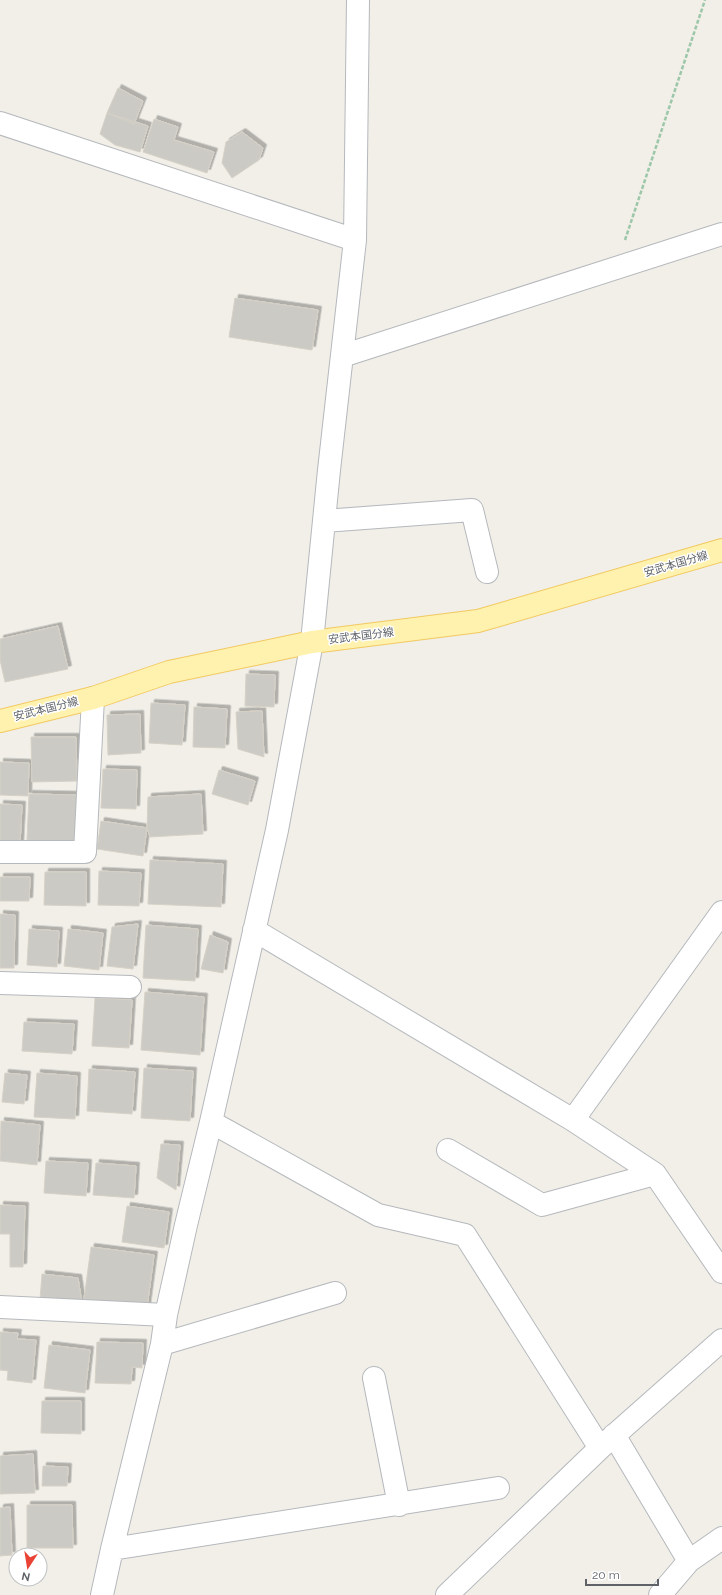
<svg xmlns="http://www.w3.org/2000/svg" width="722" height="1595" viewBox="0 0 722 1595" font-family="Raleway,'Noto Sans JP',sans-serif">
	<defs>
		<filter id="shadow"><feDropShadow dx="3.5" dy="-3.5" stdDeviation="0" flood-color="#0004"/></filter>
	</defs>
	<rect width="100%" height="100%" fill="#f1efe8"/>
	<path fill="#cccac5" stroke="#d6d1c6" filter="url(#shadow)" d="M118 88 143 101 134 124 107 113Z
		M107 113 148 126 140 152 115 145 100 134Z
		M154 119 178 127 174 140 214 152 207 173 143 152Z
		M242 132 263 148 259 160 232 178 222 163 226 142Z
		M235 298 318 310 312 350 229 337Z
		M58 626 68 669 5 682 0 660V639Z
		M246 674 275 675 274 707 245 706Z
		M151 703 185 705 182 745 149 743Z
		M194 707 227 709 225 748 193 747Z
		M262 711 264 757 238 749 236 712Z
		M140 714 141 753 108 755 107 715Z
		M31 737H76L77 781 32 782Z
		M0 762 29 763 28 796 0 795Z
		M103 769 137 770 136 809 101 808Z
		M219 770 255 781 248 805 212 794Z
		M29 794 77 795 75 843 27 840Z
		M201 794 203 834 150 837 147 828 148 797Z
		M0 804 22 805 20 844H0Z
		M101 821 147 828 143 856 97 849Z
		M150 860 223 864 221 907 148 904Z
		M99 871 141 873 139 906 98 905Z
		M45 872H86V906L44 905Z
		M0 877H30L29 901H0Z
		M0 914 15 915 14 968H0Z
		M138 924 133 969 107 966 112 927Z
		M146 925 198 929 195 981 143 978Z
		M29 929 59 931 57 967 27 965Z
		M68 929 103 933 99 970 64 966Z
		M210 935 228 942 223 973 201 969Z
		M145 992 204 997 200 1055 141 1050Z
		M95 998 132 1000 129 1048 92 1046Z
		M24 1022 74 1024 72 1054 22 1051Z
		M144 1068 193 1071 190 1121 141 1118Z
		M89 1069 135 1072 132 1114 87 1111Z
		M5 1073 27 1075 24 1104 2 1102Z
		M37 1073 77 1076 75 1119 34 1117Z
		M1 1121 40 1125 37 1165 0 1161Z
		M161 1144 180 1145 176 1190 157 1178Z
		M46 1161 88 1163 86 1196 44 1193Z
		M96 1163 136 1166 134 1198 93 1195Z
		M0 1205 25 1206 23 1267H10V1234H0Z
		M127 1206 169 1212 164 1248 122 1242Z
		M91 1247 154 1255 147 1307 84 1299Z
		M42 1274 78 1278 82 1304 40 1299Z
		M0 1332 18 1333 17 1339 36 1340 32 1383 7 1380 8 1371 0 1370Z
		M97 1342 143 1343 142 1368 132 1367 131 1384 95 1383Z
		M49 1345 90 1350 85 1393 44 1388Z
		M42 1401H81V1434L41 1433Z
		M33 1454 35 1493 0 1494V1456Z
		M43 1466 68 1467 67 1486H42Z
		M27 1505H72L73 1548H27Z
		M10 1507 12 1555 0 1556V1508Z"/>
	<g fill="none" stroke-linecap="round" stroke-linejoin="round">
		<g stroke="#b5b8bc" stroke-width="24">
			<path id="minor" d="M0 123 355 240
				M342 356 722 234
				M324 521 472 510 487 572
				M0 852H85L93 698
				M254 930 573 1120 655 1174 722 1272
				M0 983 130 987
				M573 1120 722 912
				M211 1122 378 1215 465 1235 600 1448
				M448 1150 542 1205 655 1174
				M0 1307 166 1315
				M162 1344 335 1293
				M374 1378 399 1505
				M614 1435 689 1561 660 1595
				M112 1549 498 1488
				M689 1561 722 1538
				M102 1595 112 1549 162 1344 166 1315 186 1225 211 1122 277 830 312 642 329 470 355 240 358 0
				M447 1595 600 1448 722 1340"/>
		</g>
		<g stroke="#f2c960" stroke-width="24">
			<path id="major" d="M0 721 93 698 169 672 312 642 478 621 722 550"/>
		</g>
		<path stroke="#9cc7a9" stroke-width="2.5" stroke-dasharray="4 2" stroke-linecap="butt" d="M625 240 705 0"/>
		<use href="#minor" stroke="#fff" stroke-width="22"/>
		<use href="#major" stroke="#fff2af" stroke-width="22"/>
	</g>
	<g text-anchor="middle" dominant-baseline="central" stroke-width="3" stroke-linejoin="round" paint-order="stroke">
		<g font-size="11" fill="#5f6368" stroke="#fff">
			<text transform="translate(676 564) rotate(-16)">安武本国分線</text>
			<text transform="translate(361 636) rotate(-7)">安武本国分線</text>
			<text transform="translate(46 709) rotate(-14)">安武本国分線</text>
		</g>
	</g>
	<g transform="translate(28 1567) rotate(192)"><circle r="19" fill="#ffffff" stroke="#bfc1c3"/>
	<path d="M0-3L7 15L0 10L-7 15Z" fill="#ea4335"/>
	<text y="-6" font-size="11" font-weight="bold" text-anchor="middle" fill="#5f6368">N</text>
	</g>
	<path d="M586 1579v6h72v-6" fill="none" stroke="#5f6368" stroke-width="2"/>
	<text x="592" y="1579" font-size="12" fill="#5f6368" stroke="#ffffff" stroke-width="3" paint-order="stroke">20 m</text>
</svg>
